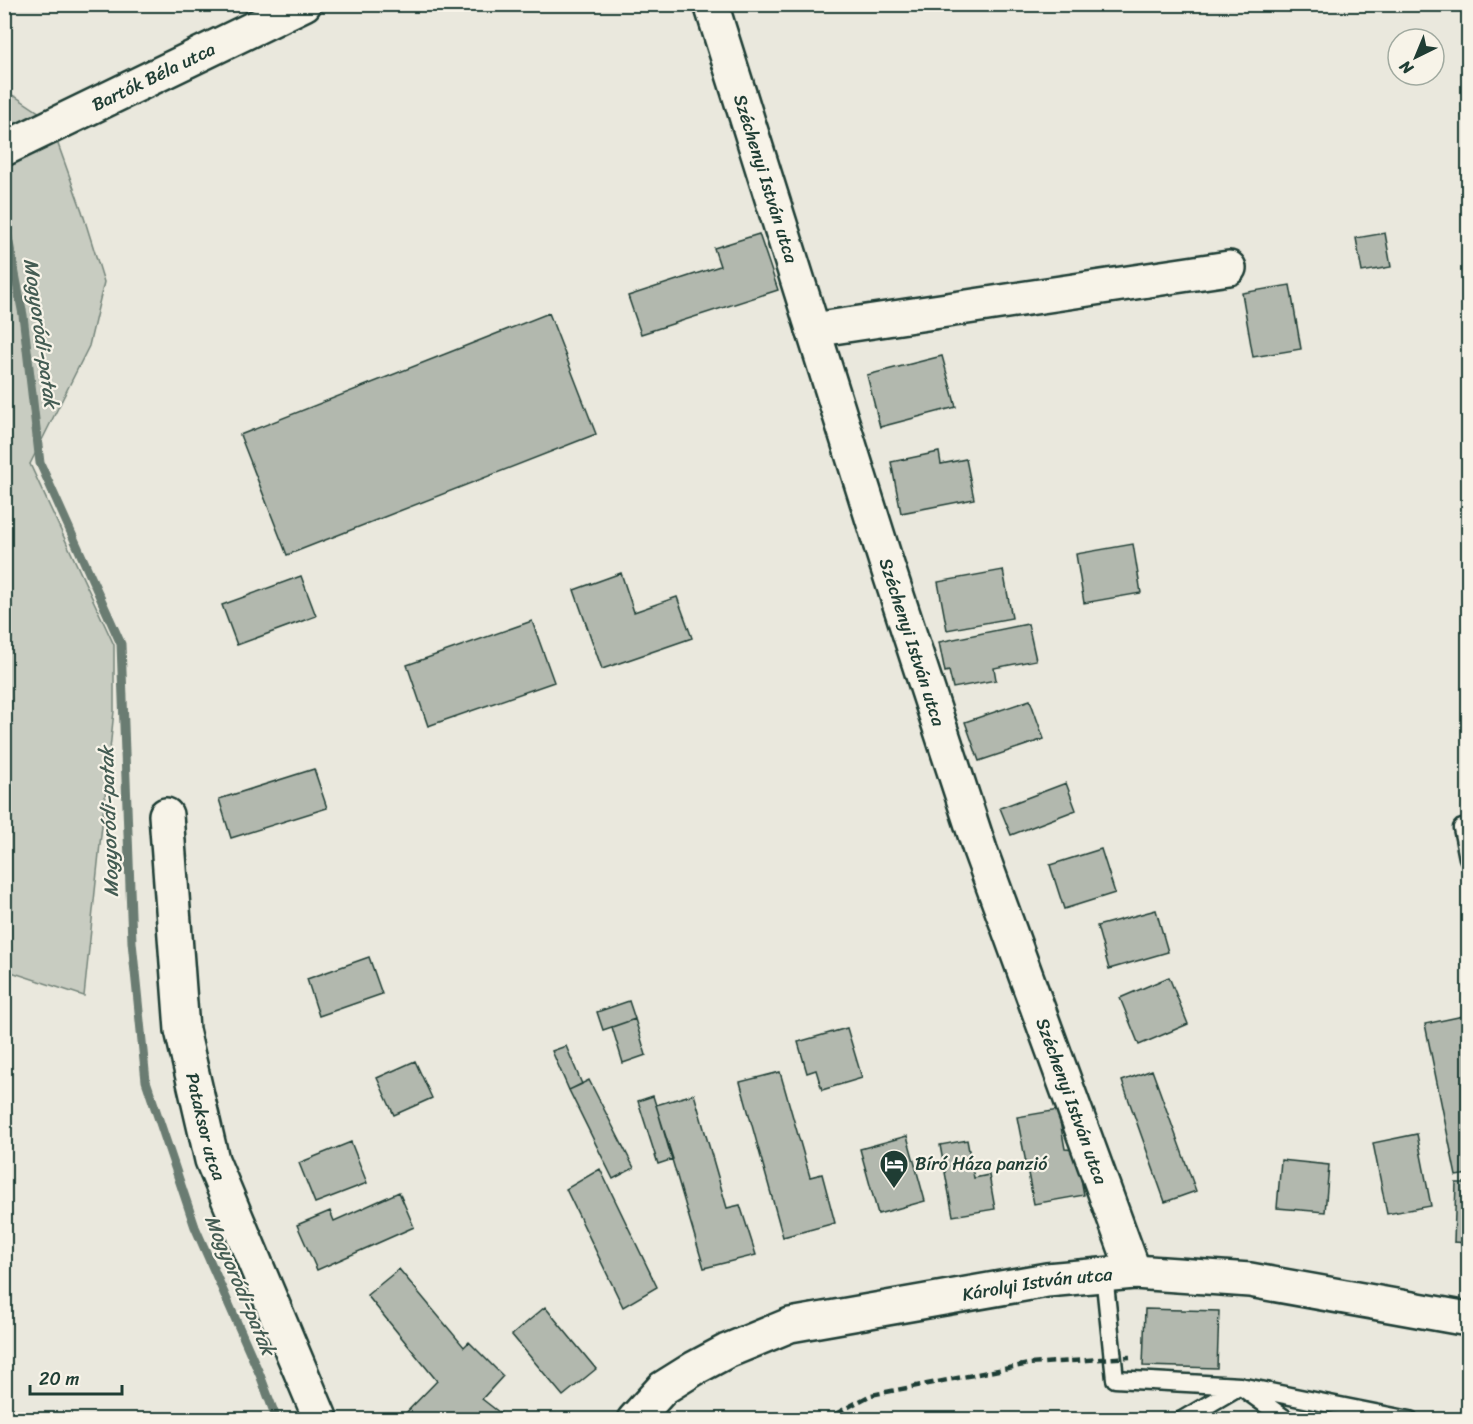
<svg xmlns="http://www.w3.org/2000/svg" width="1473" height="1424" viewBox="0 0 1473 1424" font-family="Sriracha,sans-serif">
	<rect width="100%" height="100%" fill="#eae8dd"/>
	<filter id="ink" filterUnits="userSpaceOnUse"><feTurbulence type="fractalNoise" baseFrequency=".0167" numOctaves="2"/><feDisplacementMap in="SourceGraphic" scale="12" xChannelSelector="R" yChannelSelector="G"/><feConvolveMatrix kernelMatrix="1 2 1 2 8 2 1 2 1" color-interpolation-filters="sRGB"/></filter>
	<g filter="url(#ink)">
		<path fill="#c8ccc1" stroke="#74847a" stroke-width="1.5" d="M5 92 16 97 49 119 82 211 104 282 89 346 30 464 114 645V711L84 996 5 970Z"/>
		<g fill="none" stroke-linecap="round" stroke-linejoin="round">
			<path stroke="#6a7c72" stroke-width="9" d="M4 217 23 315 40 463 121 644 132 942 146 1081 195 1227 260 1375 277 1420"/>
		</g>
		<path fill="#b2b8ae" stroke="#1f3d34" stroke-width="1.5" d="M1385 233 1391 267 1362 272 1356 238Z
			M759 234 778 290 641 334 628 296 720 266 714 248Z
			M1290 285 1301 349 1253 357 1242 293Z
			M549 313 596 434 287 555 240 435Z
			M942 356 956 407 880 427 867 375Z
			M939 452 941 464 966 459 974 499 901 513 891 462Z
			M1133 544 1141 593 1084 603 1076 554Z
			M1003 570 1012 618 947 630 938 582Z
			M621 573 634 612 677 597 692 638 602 669 574 590Z
			M301 576 316 616 237 645 222 605Z
			M532 621 554 682 428 726 407 665Z
			M1028 624 1036 660 994 668 996 680 953 688 949 671 945 672 939 642Z
			M1030 700 1044 739 979 761 965 722Z
			M314 769 327 808 231 838 219 799Z
			M1066 783 1076 810 1011 835 1000 808Z
			M1101 849 1115 893 1064 909 1050 865Z
			M1156 910 1168 952 1109 969 1097 926Z
			M369 957 382 994 319 1016 307 979Z
			M1169 977 1188 1024 1139 1045 1120 998Z
			M629 1001 635 1019 603 1030 597 1012Z
			M1468 1015V1174L1456 1176 1425 1024Z
			M635 1019 646 1055 623 1063 612 1027Z
			M847 1028 862 1078 822 1090 816 1070 807 1073 798 1042Z
			M566 1046 582 1084 569 1090 552 1051Z
			M415 1061 432 1098 394 1115 377 1078Z
			M1152 1070 1196 1191 1165 1202 1122 1081Z
			M780 1072 810 1177 822 1174 835 1223 783 1237 740 1082Z
			M589 1080 634 1168 613 1179 569 1090Z
			M694 1094 727 1208 740 1205 756 1255 704 1268 656 1105Z
			M653 1096 673 1159 658 1164 638 1101Z
			M1058 1110 1065 1149 1076 1150 1084 1195 1034 1204 1017 1117Z
			M1417 1134 1431 1206 1387 1214 1373 1143Z
			M907 1136 925 1201 878 1214 860 1149Z
			M967 1140 974 1178 989 1175 995 1209 953 1216 940 1145Z
			M351 1142 367 1183 315 1203 299 1163Z
			M1281 1160 1329 1165 1325 1212 1277 1208Z
			M600 1169 657 1287 623 1307 566 1189Z
			M1456 1183H1468V1243L1454 1242Z
			M399 1192 414 1227 317 1270 297 1225 330 1211 334 1221Z
			M399 1269 464 1347 469 1342 503 1376 482 1399 509 1420H399L437 1381 367 1295Z
			M545 1307 596 1369 563 1396 512 1335Z
			M1145 1309 1219 1311 1217 1368 1143 1366Z"/>
		<g fill="none" stroke-linecap="round" stroke-linejoin="round">
			<g stroke="#1f3d34" stroke-width="21">
				<path id="service" d="M1462 828 1468 858
					M1104 1274 1115 1379 1240 1386 1287 1420
					M1182 1420 1240 1386 1410 1420"/>
			</g>
			<g stroke="#1f3d34" stroke-width="38">
				<g id="minor">
					<path id="s1" d="M711 4 886 562 980 850 1134 1272"/>
					<path id="s2" d="M4 149 304 4"/>
					<path d="M813 330 1229 268"/>
					<path id="s3" d="M166 815 182 1030 212 1160 321 1420"/>
				</g>
			</g>
			<g stroke="#1f3d34" stroke-width="38">
				<g id="secondary">
					<path id="s4" d="M634 1420 663 1388 695 1368 727 1351 790 1325 1047 1280 1134 1272 1250 1280 1468 1319"/>
				</g>
			</g>
			<use href="#service" stroke="#f7f3e8" stroke-width="16"/>
			<use href="#minor" stroke="#f7f3e8" stroke-width="33"/>
			<use href="#secondary" stroke="#f7f3e8" stroke-width="33"/>
			<path stroke="#1f3d34" stroke-width="4.5" stroke-dasharray="9 4.5" stroke-linecap="butt" d="M824 1420 871 1395 1029 1364 1130 1357"/>
		</g>
	</g>
	<defs>
		<g id="hotel-pin" transform="scale(1.5)"><path d="M0 17L-7.5 6A9.5 9.5 0 1 1 7.5 6Z" fill="#1f3d34" stroke="#f7f3e8"/><path d="M-6-4.5h1.5V1H6V5H4.5V3h-9V5H-6ZM-4 0a1.8 1.8 0 1 1 3.6 0ZM.5 0V-2.5h3Q6-2.5 6 0Z" fill="#fff"/></g>
	</defs>
	<g fill-rule="evenodd">
		<use href="#hotel-pin" x="894" y="1164"/>
	</g>
	<g text-anchor="middle" dominant-baseline="central" stroke-width="4.5" stroke-linejoin="round" paint-order="stroke">
		<g font-size="18" fill="#1f3d34" stroke="#f7f3e8">
			<text stroke="none"><textPath href="#s2" startOffset="166">Bartók Béla utca</textPath></text>
			<text stroke="none"><textPath href="#s1" startOffset="183">Széchenyi István utca</textPath></text>
			<text stroke="none"><textPath href="#s1" startOffset="669">Széchenyi István utca</textPath></text>
			<text stroke="none"><textPath href="#s1" startOffset="1155">Széchenyi István utca</textPath></text>
			<text stroke="none"><textPath href="#s3" startOffset="315">Pataksor utca</textPath></text>
			<text stroke="none"><textPath href="#s4" startOffset="436">Károlyi István utca</textPath></text>
		</g>
		<g font-size="18" fill="#1f3d34" stroke="#f7f3e8" text-anchor="start">
			<text x="915" y="1164">Bíró Háza panzió</text>
		</g>
		<g font-size="20" font-style="italic" fill="#445c53" stroke="#f7f3e8">
			<text transform="translate(41 333) rotate(82)">Mogyoródi-patak</text>
			<text transform="translate(109 822) rotate(-92)">Mogyoródi-patak</text>
			<text transform="translate(240 1285) rotate(67)">Mogyoródi-patak</text>
		</g>
	</g>
	<rect width="1473" height="1424" fill="none" stroke="#f7f3e8" stroke-width="24"/>
	<rect x="12" y="12" width="1449" height="1400" fill="none" stroke="#1f3d34" stroke-width="2" filter="url(#ink)"/>
	<g transform="translate(1416 57) rotate(223)"><circle r="28" fill="#f7f3e8" stroke="#a1aaa0" stroke-width="1.5"/>
	<path d="M0-4.5L10 22L0 15L-10 22Z" fill="#1f3d34"/>
	<text y="-9" font-size="16" font-weight="bold" text-anchor="middle" fill="#1f3d34">N</text>
	</g>
	<path d="M30 1385v9h92v-9" fill="none" stroke="#1f3d34" stroke-width="3"/>
	<text x="39" y="1385" font-size="18" fill="#1f3d34" stroke="#f7f3e8" stroke-width="4.5" paint-order="stroke">20 m</text>
</svg>
